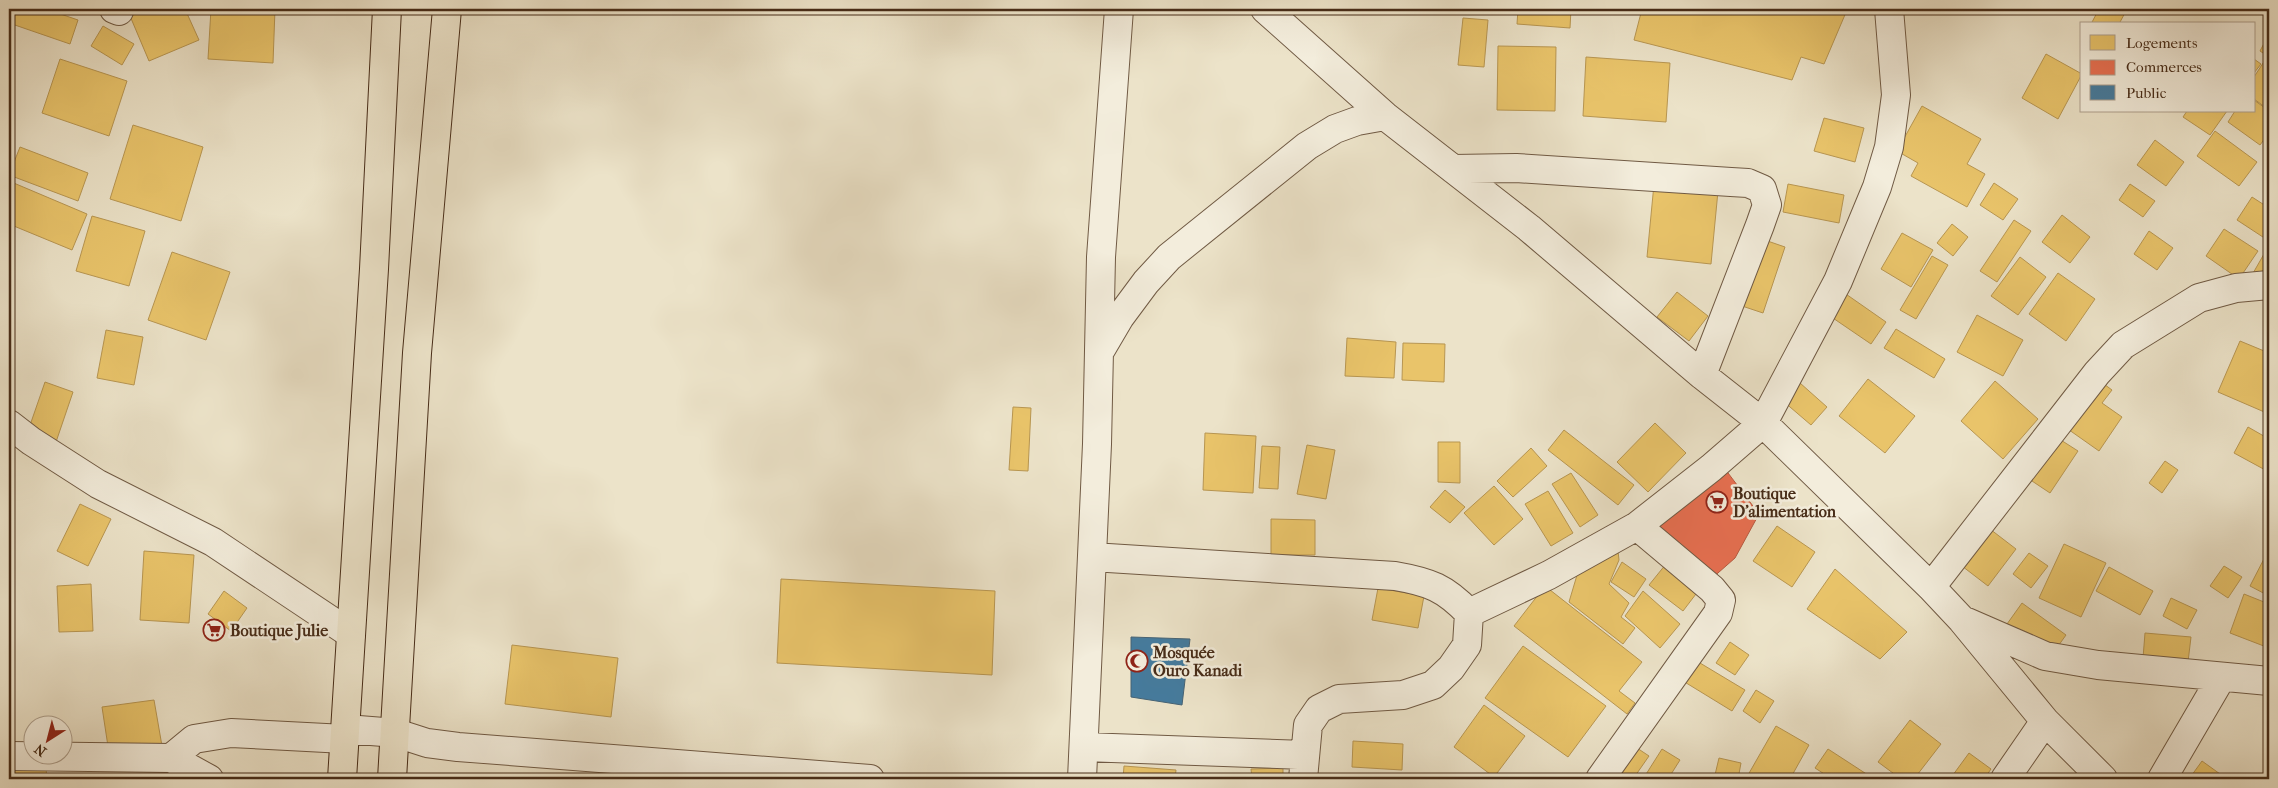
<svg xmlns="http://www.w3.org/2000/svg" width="2278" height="788" viewBox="0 0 2278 788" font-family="'IM FELL French Canon',serif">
	<rect width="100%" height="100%" fill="#ece3c9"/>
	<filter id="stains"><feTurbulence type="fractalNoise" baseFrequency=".004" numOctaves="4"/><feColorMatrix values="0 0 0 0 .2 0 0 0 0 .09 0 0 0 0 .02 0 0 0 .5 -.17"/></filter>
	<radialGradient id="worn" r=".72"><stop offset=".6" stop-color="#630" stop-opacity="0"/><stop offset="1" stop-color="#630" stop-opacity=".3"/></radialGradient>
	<path fill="#e9c46a" stroke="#b89651" d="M9 9H46L78 20 70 44 9 23Z
		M148 9H185L199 40 149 61 130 16Z
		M211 9H275L273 63 208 59Z
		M1518 9H1571L1570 28 1517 24Z
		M1642 9H1844L1847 10 1824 64 1801 57 1792 80 1634 40Z
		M2099 9H2127L2119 24H2091Z
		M1463 18 1488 20 1484 67 1458 65Z
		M103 26 134 44 122 65 91 46Z
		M2269 34V57L2260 51Z
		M1498 46 1556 47 1555 111 1497 110Z
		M2046 54 2082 74 2058 119 2022 98Z
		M1586 57 1670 63 1666 122 1583 116Z
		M2267 57 2269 58V100L2265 107 2254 99V77Z
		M60 59 127 81 109 136 42 113Z
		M2254 59 2261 64 2254 73Z
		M2254 100 2269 111V133L2260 145 2228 122 2235 111H2254Z
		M1922 106 1981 139 1967 164 1985 174 1967 207 1911 176 1918 163 1897 151Z
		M2187 111H2227L2210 135 2183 117Z
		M1824 118 1864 128 1855 162 1814 151Z
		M133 125 203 147 181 221 110 199Z
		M2215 131 2257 162 2239 186 2197 156Z
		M2155 140 2184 162 2166 186 2137 165Z
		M20 147 88 173 78 201 9 175Z
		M9 181 87 214 72 250 9 224Z
		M1994 183 2018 199 2003 220 1980 205Z
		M1654 184 1718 191 1711 264 1647 257Z
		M1788 184 1844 195 1839 223 1783 212Z
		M2130 184 2155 201 2143 217 2119 200Z
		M2252 197 2269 208V241L2237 220Z
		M2062 215 2090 237 2070 263 2042 242Z
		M92 216 145 231 129 286 76 271Z
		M2014 220 2031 231 1997 282 1980 271Z
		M1952 224 1968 237 1953 256 1937 243Z
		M9 228 14 231 9 243Z
		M2224 229 2258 251 2239 279 2206 256Z
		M2149 231 2173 248 2157 270 2134 254Z
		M1902 233 1933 250 1911 287 1881 269Z
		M1750 235 1785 247 1763 313 1727 301Z
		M2268 247 2269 287 2244 289Z
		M172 252 230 272 206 340 148 320Z
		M1932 256 1948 265 1916 319 1900 310Z
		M2020 257 2046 277 2018 315 1991 296Z
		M2058 273 2095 299 2066 341 2029 314Z
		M1677 292 1708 316 1689 341 1657 317Z
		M1843 292 1886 322 1871 344 1827 314Z
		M1977 315 2023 340 2003 376 1957 352Z
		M1896 329 1945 359 1934 378 1884 348Z
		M106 330 143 337 134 385 97 378Z
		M1347 338 1396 342 1394 378 1345 376Z
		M2240 341 2269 353V414L2218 392Z
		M1403 343 1445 344 1444 382 1402 380Z
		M2089 373 2112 390 2102 403 2122 417 2099 451 2055 420Z
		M1868 379 1915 416 1885 453 1839 416Z
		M1995 381 2038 419 2003 459 1961 421Z
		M45 382 73 392 56 442 28 431Z
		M1800 383 1827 407 1811 425 1783 401Z
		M1013 407 1031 408 1028 471 1009 470Z
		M1655 423 1686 453 1648 492 1617 462Z
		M2248 427 2269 439V472L2234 453Z
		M1564 430 1634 485 1618 505 1548 450Z
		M1205 433 1256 436 1253 493 1203 490Z
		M2053 435 2078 451 2050 493 2026 477Z
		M1438 442H1460V483L1438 482Z
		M1307 445 1335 450 1326 499 1297 494Z
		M1262 446 1280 447 1278 489 1259 488Z
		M1531 448 1547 466 1513 497 1497 481Z
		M2165 461 2178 470 2162 493 2149 483Z
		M1571 473 1598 515 1580 527 1552 484Z
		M1494 486 1523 519 1494 545 1464 513Z
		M1445 490 1465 507 1450 523 1430 507Z
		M1548 491 1573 533 1551 546 1525 504Z
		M80 504 111 519 88 566 57 551Z
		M1271 519 1315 520V555H1271Z
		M1777 526 1815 552 1792 587 1753 561Z
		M1986 526 2016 549 1988 586 1958 563Z
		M1617 542 1619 560 1609 584 1629 603 1621 617 1635 628 1623 644 1569 602 1580 565Z
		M2064 544 2106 563 2081 617 2039 598Z
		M144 551 194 555 189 623 140 620Z
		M2029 553 2048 566 2031 588 2013 574Z
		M2267 553 2269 554V596L2250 586Z
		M1622 562 1646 579 1634 597 1611 582Z
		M1666 564 1699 590 1683 611 1649 585Z
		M2224 566 2242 577 2228 598 2210 586Z
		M2109 567 2153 591 2140 615 2096 591Z
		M1835 569 1907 632 1880 659 1807 609Z
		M781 579 995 591 992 675 777 663Z
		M91 584 93 631 59 632 57 586Z
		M1545 586 1642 662 1619 691 1635 703 1627 714 1514 626Z
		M1378 588 1424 596 1418 628 1372 620Z
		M224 591 247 608 231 631 208 614Z
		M1643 591 1680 624 1660 648 1625 616Z
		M2244 594 2269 604V648L2230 633Z
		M2171 598 2197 610 2187 629 2163 616Z
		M2022 603 2066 635 2051 656 2007 624Z
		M2145 633 2191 637 2188 662 2143 658Z
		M1730 642 1749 655 1735 675 1716 663Z
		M512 645 618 658 611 717 505 704Z
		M1523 646 1606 706 1568 757 1485 698Z
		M1695 660 1745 690 1732 711 1683 681Z
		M1756 690 1774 701 1760 723 1743 711Z
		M154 700 162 746 109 753 102 707Z
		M1484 705 1525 736 1494 777 1454 747Z
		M1910 720 1941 744 1914 779H1901L1878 762Z
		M1776 726 1809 745 1790 779H1755L1748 775Z
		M1353 741 1403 744 1402 770 1352 767Z
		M1631 744 1649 756 1633 779H1620L1611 773Z
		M1662 749 1680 760 1668 779H1643Z
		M1828 749 1868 775 1865 779H1832L1815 768Z
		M1969 753 1991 769 1984 779H1950Z
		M1719 758 1741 763 1738 779H1714Z
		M2202 761 2227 779H2189Z
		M1124 766 1176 770 1175 779H1123Z
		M46 768 47 779H11V771Z
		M1283 768V779H1252L1251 769Z
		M1526 774 1533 779H1522Z
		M1374 776 1396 779H1374Z"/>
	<path fill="#e76f51" stroke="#b75b40" d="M1722 465 1759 514 1735 558 1710 580 1648 517Z"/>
	<path fill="#457b9d" stroke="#466375" d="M1131 637 1190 639 1182 705 1131 697Z"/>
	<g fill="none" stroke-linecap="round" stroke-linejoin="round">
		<g stroke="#705a44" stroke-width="30">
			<path id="minor" d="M114 9 119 11
				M1265 9 1385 116 1529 228 1702 375 1763 423 1931 587 1962 620 2045 721 2103 779
				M1453 169 1516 168 1731 182 1748 183 1762 189 1767 205 1760 225 1702 375
				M1100 351 1120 317 1146 282 1169 257 1307 146 1335 129 1357 121 1385 116
				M9 424 31 441 98 484 213 542 351 634
				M1092 557 1395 576C1430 582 1445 588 1469 613L1467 645 1451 668 1433 685 1403 695 1339 699 1319 709 1308 725 1303 779
				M1931 587 2097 373 2123 345 2199 298 2236 288 2269 285
				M1469 613 1549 575 1637 526 1711 468 1763 423 1838 281 1877 187 1889 147 1896 95 1889 9
				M1967 622 2045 656 2098 665 2269 681
				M346 729 396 733 427 743 458 747 870 779
				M1084 747 1305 755
				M9 756 171 758 209 779
				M171 758 194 739 231 733 345 739
				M1082 779 1097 444 1101 257 1119 9
				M1600 779 1718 613 1721 600 1712 589 1637 526
				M2005 779 2045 721
				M2162 779 2221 678"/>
		</g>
		<g stroke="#472c18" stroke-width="30">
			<path id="major" d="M342 779 374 269 387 9
				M392 779 417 353 447 9"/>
		</g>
		<use href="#minor" stroke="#f3eddc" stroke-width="28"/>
		<use href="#major" stroke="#ece3c9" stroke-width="28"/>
	</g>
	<defs>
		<g id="supermarket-ring" transform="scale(1.125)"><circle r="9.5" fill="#f3eddc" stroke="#8f2418" stroke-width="1.5"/><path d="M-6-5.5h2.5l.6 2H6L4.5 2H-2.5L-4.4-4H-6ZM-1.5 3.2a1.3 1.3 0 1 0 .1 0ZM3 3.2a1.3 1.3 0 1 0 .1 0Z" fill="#8f2418"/></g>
		<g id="mosque-ring" transform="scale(1.125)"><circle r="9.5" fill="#f3eddc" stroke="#8f2418" stroke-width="1.5"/><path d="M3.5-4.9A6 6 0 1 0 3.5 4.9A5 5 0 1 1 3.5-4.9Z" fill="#8f2418"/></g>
	</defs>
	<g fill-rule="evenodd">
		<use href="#supermarket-ring" x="1717" y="502"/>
		<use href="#supermarket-ring" x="214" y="630"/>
		<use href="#mosque-ring" x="1137" y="661"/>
	</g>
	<g text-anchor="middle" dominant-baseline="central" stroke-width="5" stroke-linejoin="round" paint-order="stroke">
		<g font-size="16" font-weight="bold" fill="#472c18" stroke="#f3eddc" text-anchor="start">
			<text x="1733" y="493">Boutique<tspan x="1733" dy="18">D'alimentation</tspan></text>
			<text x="230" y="630">Boutique Julie</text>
			<text x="1153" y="652">Mosquée<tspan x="1153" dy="18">Ouro Kanadi</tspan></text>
		</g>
	</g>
	<rect width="2278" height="788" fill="none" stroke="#ece3c9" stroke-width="30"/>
	<rect x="10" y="10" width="2258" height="768" fill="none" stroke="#472c18" stroke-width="2.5"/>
	<rect x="15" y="15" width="2248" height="758" fill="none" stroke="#472c18"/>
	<rect x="2080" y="22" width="175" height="90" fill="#f3eddc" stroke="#aea08e"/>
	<rect x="2090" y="35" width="25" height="15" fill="#e9c46a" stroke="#aea08e"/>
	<text x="2126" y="48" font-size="15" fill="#472c18">Logements</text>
	<rect x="2090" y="60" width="25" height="15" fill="#e76f51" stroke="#aea08e"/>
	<text x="2126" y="72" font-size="15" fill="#472c18">Commerces</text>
	<rect x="2090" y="85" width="25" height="15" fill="#457b9d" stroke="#aea08e"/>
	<text x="2126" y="98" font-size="15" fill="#472c18">Public</text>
	<g transform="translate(48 740) rotate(216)"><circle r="24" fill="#f3eddc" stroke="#aea08e"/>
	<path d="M0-4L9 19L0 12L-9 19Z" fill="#8f2418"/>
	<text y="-8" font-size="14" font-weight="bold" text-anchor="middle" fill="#472c18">N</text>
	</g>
	<rect width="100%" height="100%" filter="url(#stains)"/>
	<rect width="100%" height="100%" fill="url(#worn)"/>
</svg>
